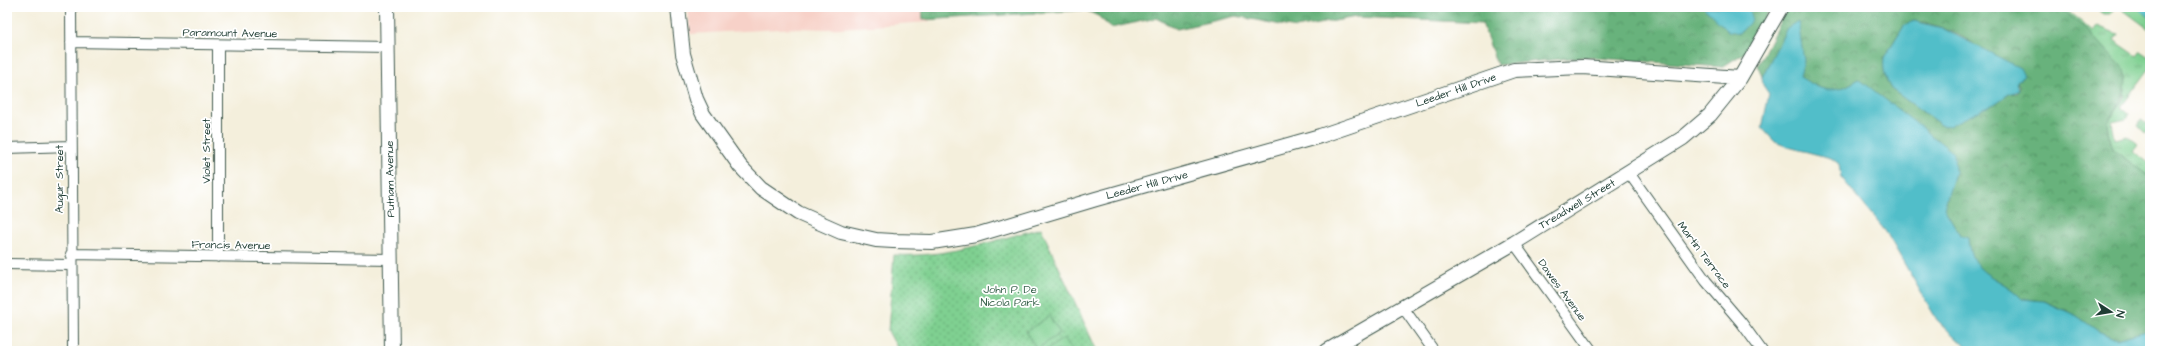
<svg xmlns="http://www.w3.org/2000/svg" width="2157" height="358" viewBox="0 0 2157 358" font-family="'Architects Daughter',sans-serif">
	<defs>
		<pattern id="grass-tufts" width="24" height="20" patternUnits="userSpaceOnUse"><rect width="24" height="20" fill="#7fd091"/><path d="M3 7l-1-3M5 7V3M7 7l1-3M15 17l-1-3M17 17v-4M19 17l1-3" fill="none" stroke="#67aa77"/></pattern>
		<pattern id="forest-crowns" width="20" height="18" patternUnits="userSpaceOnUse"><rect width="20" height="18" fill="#67b27b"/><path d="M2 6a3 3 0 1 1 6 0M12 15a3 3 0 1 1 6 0" fill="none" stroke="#549266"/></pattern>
		<pattern id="park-dots" width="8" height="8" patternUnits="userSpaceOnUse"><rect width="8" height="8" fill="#7fd091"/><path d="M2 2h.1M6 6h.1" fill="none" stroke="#67aa77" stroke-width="1.8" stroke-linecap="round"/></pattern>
	</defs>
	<rect width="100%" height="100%" fill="#fff"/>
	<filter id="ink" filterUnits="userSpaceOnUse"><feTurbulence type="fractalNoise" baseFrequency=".025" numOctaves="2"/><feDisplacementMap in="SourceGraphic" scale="8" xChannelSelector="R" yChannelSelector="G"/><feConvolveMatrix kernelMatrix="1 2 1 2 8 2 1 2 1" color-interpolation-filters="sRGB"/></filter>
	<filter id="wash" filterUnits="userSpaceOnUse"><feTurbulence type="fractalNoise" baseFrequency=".012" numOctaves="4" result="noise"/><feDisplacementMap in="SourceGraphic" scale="16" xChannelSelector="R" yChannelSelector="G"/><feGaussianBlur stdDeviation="0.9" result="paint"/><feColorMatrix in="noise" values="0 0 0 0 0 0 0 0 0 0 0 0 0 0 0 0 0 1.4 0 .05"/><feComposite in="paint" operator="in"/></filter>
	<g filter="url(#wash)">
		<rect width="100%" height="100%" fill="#f4efdc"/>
		<path fill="#f7d1c8" d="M688 7H928L929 22 827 29 798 28 690 34Z"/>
		<path fill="url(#grass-tufts)" stroke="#4f8662" d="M2058 7H2062L2093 31 2097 26 2118 34 2114 40 2137 56 2141 51 2150 57V68L2121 107 2129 114 2125 119 2112 122 2115 139 2128 136 2138 144 2133 151 2150 164V177L2112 149 2108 122 2124 98 2126 77 2090 32Z
			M2093 7H2116L2111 14H2103Z
			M2119 7H2150V30Z
			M2141 120 2147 124 2150 120V127L2145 133 2138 126Z"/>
		<path fill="url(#forest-crowns)" stroke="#437858" fill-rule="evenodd" d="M922 7H1770L1749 50 1722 67 1582 57 1497 65 1482 23 1356 17 1296 28 1236 16 1177 29 1156 18 1111 28 1098 16 1085 10 923 20Z
			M1787 7H2058L2090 32 2124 69C2130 91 2119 105 2108 123L2112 149 2150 177V330L2116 339 2098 331 2077 316 2045 301 2022 299C1999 273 1970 280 1968 237L1960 235 1944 208 1955 173 1859 79C1833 95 1826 93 1800 77L1804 61 1787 28 1762 77 1758 65ZM1914 21C1956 26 1990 54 2022 78L2017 81 2020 87 2018 93 2009 94 1996 103 1945 126 1941 125 1891 89C1886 81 1881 65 1885 56L1904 25Z"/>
		<path fill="url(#park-dots)" stroke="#4f8662" d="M1041 228 1097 351H899L888 331 894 255C946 258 992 241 1041 228Z"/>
		<path fill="#7fd091" stroke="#4f8662" d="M1049 316 1060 333 1037 349 1026 332Z
			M1064 338 1073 351H1045Z"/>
		<path fill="#51bec9" stroke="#387e7e" d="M1703 7H1748L1752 20 1740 33 1728 31Z
			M2140 7H2150V18L2141 10Z
			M1798 21 1804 61 1800 77C1826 93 1833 95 1859 79L1954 153 1955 173 1944 208 1960 235 1968 237C1970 279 2000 274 2022 299L2044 301 2077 316 2098 331 2116 339 2150 330V351H1970L1937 320 1886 232 1841 177 1839 164 1831 158 1788 147 1775 142 1762 128 1769 94 1763 85 1762 77 1787 28Z
			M1914 21 1942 28 2020 68 2024 76 2017 81 2019 91 2009 94 1996 103 1949 126 1941 125 1891 89C1886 81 1881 65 1885 56L1904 25Z"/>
	</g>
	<g filter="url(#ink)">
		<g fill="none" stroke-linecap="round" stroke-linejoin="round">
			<g stroke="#3f584d" stroke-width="12">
				<path id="street" d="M71 7 73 351
					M71 42 388 47
					M218 46V257
					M7 148 71 146
					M1629 173 1706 281 1741 322 1762 351
					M1514 243 1592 351
					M71 254 391 259
					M7 264 71 265
					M1402 306 1434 351"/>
			</g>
			<g stroke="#3f584d" stroke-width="16">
				<path id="secondary" d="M387 7 392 351
					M678 7 683 54 696 99 703 114 740 166 761 188 798 213 841 232 876 240 893 241 932 242 976 235 1096 199 1320 136 1514 70 1582 67 1740 78
					M1327 351 1514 243 1683 138 1710 115 1740 78 1781 7"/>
			</g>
			<use href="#street" stroke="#fff" stroke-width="10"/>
			<use href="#secondary" stroke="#fff" stroke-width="14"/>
		</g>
	</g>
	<g text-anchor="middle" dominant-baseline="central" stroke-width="3.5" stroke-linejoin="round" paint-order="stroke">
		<g font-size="11" fill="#1f3d34" stroke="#fff">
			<text transform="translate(230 33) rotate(1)">Paramount Avenue</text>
			<text transform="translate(1456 90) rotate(-19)">Leeder Hill Drive</text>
			<text transform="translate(206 151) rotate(-90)">Violet Street</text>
			<text transform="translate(59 179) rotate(-90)">Augur Street</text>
			<text transform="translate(390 179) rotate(-91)">Putnam Avenue</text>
			<text transform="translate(1147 185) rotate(-15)">Leeder Hill Drive</text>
			<text transform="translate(1577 204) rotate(-31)">Treadwell Street</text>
			<text transform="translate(231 245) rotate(1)">Francis Avenue</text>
			<text transform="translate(1704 255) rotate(53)">Martin Terrace</text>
			<text transform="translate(1562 290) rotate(54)">Dawes Avenue</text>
		</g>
		<g font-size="11" fill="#37624b" stroke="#fff">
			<text x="1010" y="289">John P. De<tspan x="1010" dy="13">Nicola Park</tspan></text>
		</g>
	</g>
	<rect width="2157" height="358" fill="none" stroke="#fff" stroke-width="24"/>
	<g transform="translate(2111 312) rotate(102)" stroke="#ffffff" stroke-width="3" paint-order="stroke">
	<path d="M0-3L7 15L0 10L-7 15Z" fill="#1f3d34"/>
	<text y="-6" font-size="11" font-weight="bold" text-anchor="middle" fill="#1f3d34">N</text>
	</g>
</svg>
